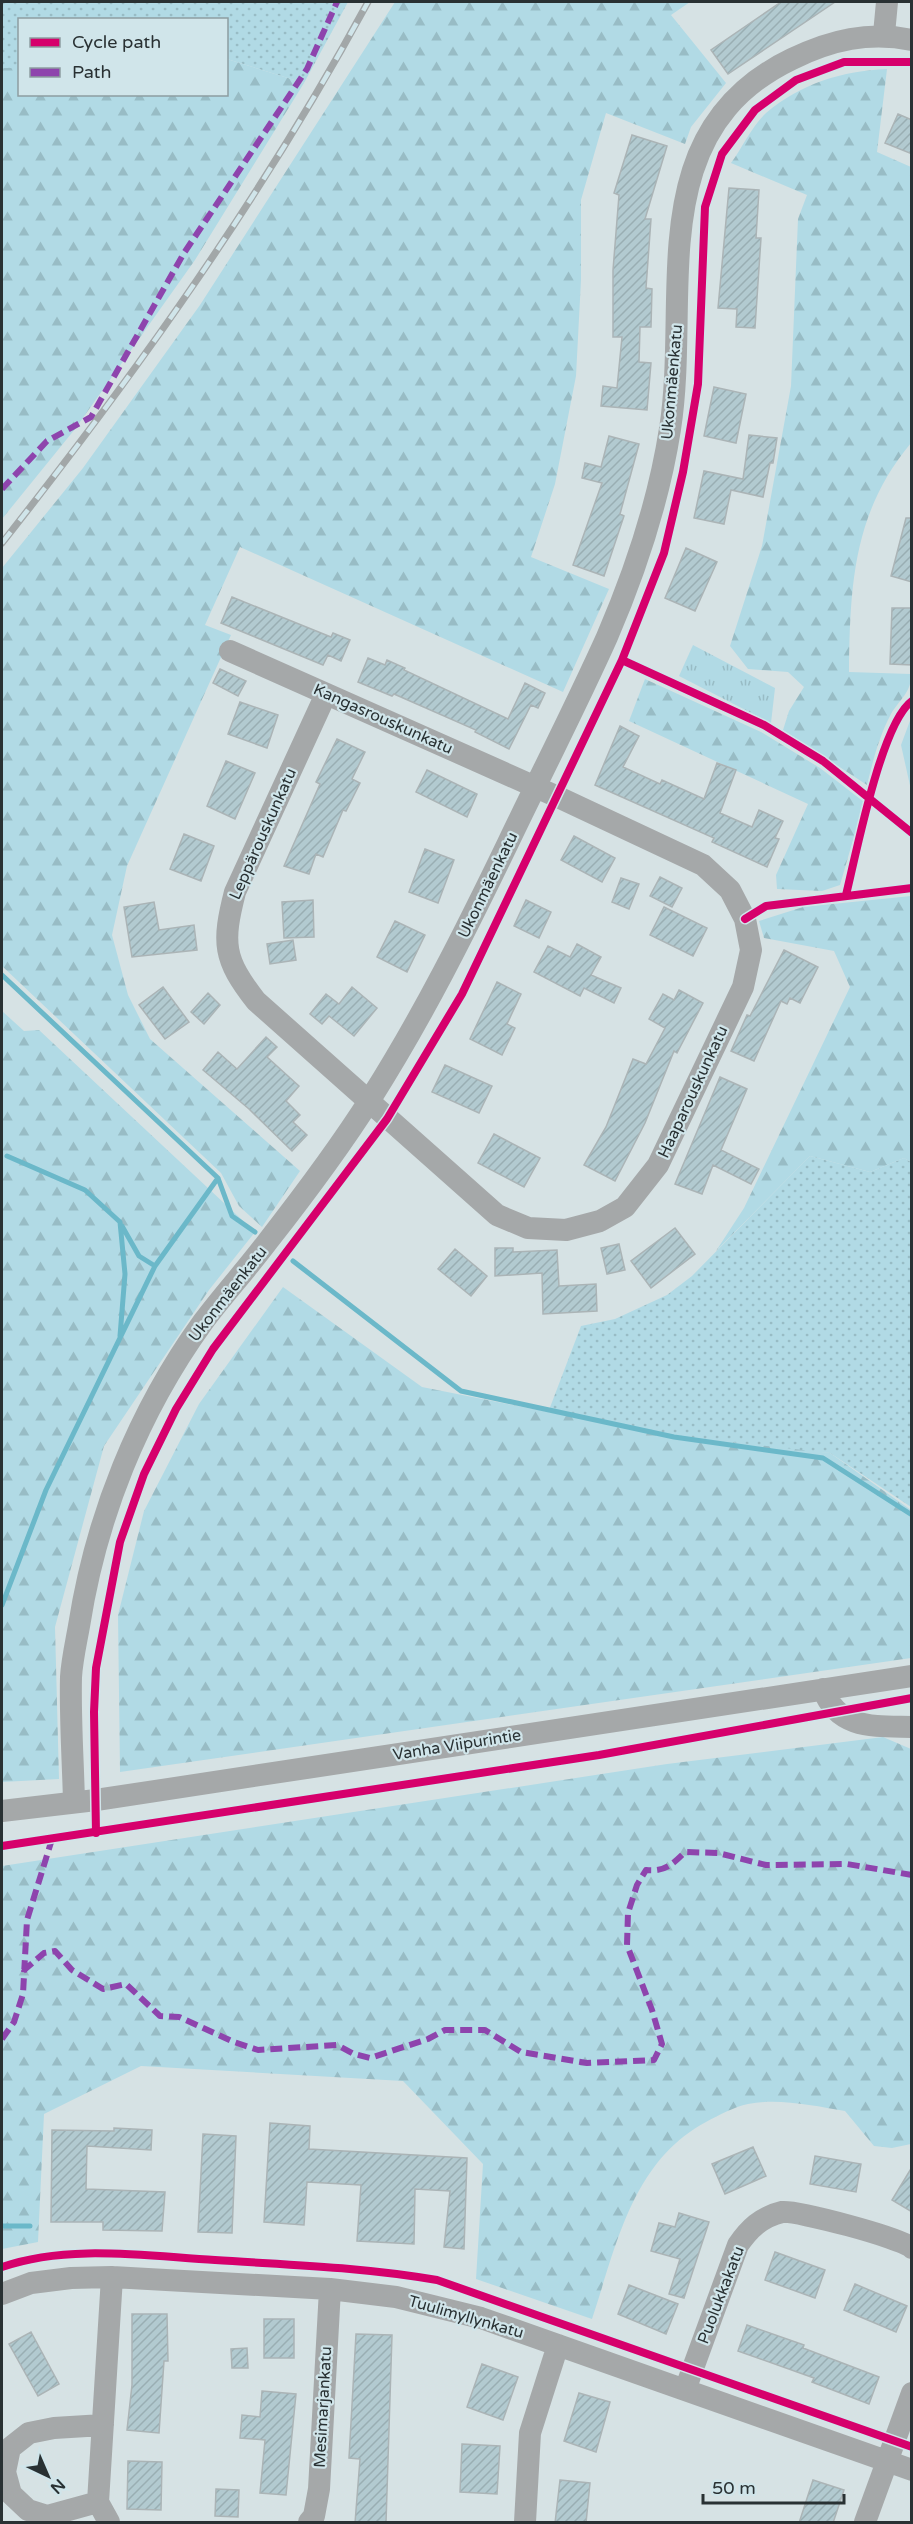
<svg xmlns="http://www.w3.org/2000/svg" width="913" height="2524" viewBox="0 0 913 2524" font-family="'Varela Round',sans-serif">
	<defs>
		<pattern id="grass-dots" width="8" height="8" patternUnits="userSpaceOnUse" patternTransform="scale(1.5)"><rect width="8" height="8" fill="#b1dae5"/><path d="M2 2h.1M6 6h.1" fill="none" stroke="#98bcc5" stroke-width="1.8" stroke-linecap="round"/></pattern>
		<pattern id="forest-firs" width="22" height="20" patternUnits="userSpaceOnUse" patternTransform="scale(1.5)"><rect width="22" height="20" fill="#b1dae5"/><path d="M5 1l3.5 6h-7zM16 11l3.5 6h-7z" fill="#98bcc5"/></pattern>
		<pattern id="park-tufts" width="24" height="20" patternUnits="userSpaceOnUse" patternTransform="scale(1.5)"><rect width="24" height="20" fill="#b1dae5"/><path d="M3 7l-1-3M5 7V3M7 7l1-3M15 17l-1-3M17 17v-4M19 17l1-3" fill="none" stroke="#98bcc5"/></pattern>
		<pattern id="building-hatch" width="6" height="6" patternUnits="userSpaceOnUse" patternTransform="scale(1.5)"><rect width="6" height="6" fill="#b2cad0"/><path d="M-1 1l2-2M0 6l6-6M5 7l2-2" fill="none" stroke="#99aeb3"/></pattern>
	</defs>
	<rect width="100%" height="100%" fill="#d6e2e4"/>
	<path fill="url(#grass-dots)" d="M2 2H348L304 83 227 59 226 20H20L19 68H2Z
		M810 1156 870 1172 904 1158 911 1162V1507L830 1453 670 1444 549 1410 581 1326 615 1319 667 1295 692 1276Z"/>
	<path fill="url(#forest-firs)" d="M395 2H690L671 15 726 83 691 127 685 144 606 113 581 200V280L576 376 555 484 531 557 609 589 563 692 240 547 205 625 231 635 127 866 112 935 128 995 150 1039 300 1171 262 1227 239 1206 221 1173 2 966V568L83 468 200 305Z
		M227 59 304 83 195 260 75 429 2 519V68H19L20 94H226Z
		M887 69 877 152 911 167V443C853 512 850 586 849 672L911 674C912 692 899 700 891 714 879 736 873 761 867 785L783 730 789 711 804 687 788 672 748 669 730 646 762 546 791 386 798 219 807 195 731 163C742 148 752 126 766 113 802 83 842 71 887 69Z
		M645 679 761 732 820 768 864 802 840 885 822 891 777 889 776 875 808 804 629 721Z
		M911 718V790L901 745Z
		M911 896V1162L904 1158 870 1172 810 1156 716 1251 744 1208 850 987 834 951 764 938 759 921 803 907Z
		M2 1011 24 1031 39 1030 255 1232 209 1290 104 1446 55 1627 59 1779 2 1782Z
		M283 1287 422 1387 659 1434 830 1453 911 1510V1658L120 1772 118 1615 144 1511 199 1404Z
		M883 1737 911 1749V2144L892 2148 874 2146 845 2111C814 2106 779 2098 748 2104 734 2107 719 2115 706 2122 632 2162 617 2244 592 2319L476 2279 483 2164 403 2081 141 2066 44 2114 38 2242 2 2249V1866L667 1764Z"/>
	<path fill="url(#park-tufts)" d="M693 645 775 688 771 723 679 676Z"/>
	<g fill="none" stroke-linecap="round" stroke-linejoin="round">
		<path stroke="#6bb8c9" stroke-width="5" d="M2 975 218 1178 232 1216 255 1232
			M7 1156 85 1190 120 1222 125 1274 120 1336
			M122 1226 139 1256 155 1266
			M293 1261 461 1391 674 1437 823 1458 912 1515
			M2 1605 46 1490 155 1266 218 1178
			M2 2226H30"/>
	</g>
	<path fill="url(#building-hatch)" stroke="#abb4b6" stroke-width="1.5" d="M781 2H835L728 74 711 50Z
		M898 114 912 120V154L885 143Z
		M632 135 667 146 645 219H651L646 288 652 289 651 327H640L639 362 651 363 647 410 601 406 603 386 617 388 622 337H613V270L619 195 614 193Z
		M729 188 759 190 756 238H761L755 328 736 327 737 309 718 308Z
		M714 387 746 394 736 443 704 436Z
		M749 435 777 438 773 463H770L763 497 731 490 724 524 694 518 704 471 743 479Z
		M609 436 639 444 620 514 624 516 604 576 573 565 602 483 582 478 585 463 601 467Z
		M906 518H912V582L891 576Z
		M686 548 717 562 695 611 665 598Z
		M232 597 331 637 333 633 350 640 341 661 328 655 323 665 221 623Z
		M892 608H912V665L890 664Z
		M368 658 385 665 387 660 405 668 404 670 508 719 525 683 545 693 538 708 531 705 509 749 475 732 476 730 394 694 392 696 358 682Z
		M220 669 246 681 238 696 213 683Z
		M240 702 278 715 267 748 228 734Z
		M620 726 639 736 623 767 660 784 662 780 704 799 717 763 736 770 720 813 752 827 759 810 783 821 775 838 779 839 767 867 712 842 714 838 595 785Z
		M337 739 365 752 352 779 360 783 346 811 343 810 323 857 316 854 309 874 284 866 320 784 316 782Z
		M226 761 255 773 235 819 207 806Z
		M427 770 477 794 467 817 416 792Z
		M184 834 214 846 201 881 170 869Z
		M574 836 615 858 602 882 561 860Z
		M425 849 454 860 438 903 409 892Z
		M660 877 682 888 672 907 650 896Z
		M621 878 639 884 629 909 612 902Z
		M313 900 314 937 284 938 282 902Z
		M526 900 551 912 539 938 514 926Z
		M154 902 159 930 194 925 197 950 132 957 124 907Z
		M664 907 707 928 693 956 650 935Z
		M395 921 425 935 407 972 377 957Z
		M293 940 296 960 270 964 267 944Z
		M577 944 601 957 591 975 621 988 614 1003 584 988 580 996 534 972 548 946 570 957Z
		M784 950 818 967 800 1003 790 998 787 1004 781 1001 754 1061 731 1051 747 1015 750 1016Z
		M497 982 521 994 507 1024 515 1028 502 1055 470 1039Z
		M163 987 189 1022 165 1039 139 1005Z
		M352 987 377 1008 354 1036 329 1016 322 1024 310 1014 326 994 339 1004Z
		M679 990 703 1003 677 1053 674 1051 645 1123 615 1181 584 1165 606 1127 633 1059 646 1064 665 1028 649 1019 663 994 674 1000Z
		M208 993 220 1005 204 1024 191 1012Z
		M266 1037 277 1047 267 1057 299 1086 286 1101 300 1115 293 1122 307 1135 292 1151 249 1109 203 1070 218 1052 237 1069Z
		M445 1065 492 1086 479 1113 432 1092Z
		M720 1077 747 1089 721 1150 759 1169 751 1184 713 1165 702 1194 675 1184Z
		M494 1134 540 1158 524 1187 478 1163Z
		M675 1228 695 1254 651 1288 631 1261Z
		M619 1244 625 1270 607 1274 601 1248Z
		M495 1248H513V1252L557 1250 559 1286 596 1284 597 1311 543 1314 542 1273 495 1276Z
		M455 1249 487 1276 471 1296 438 1269Z
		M270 2123 310 2126 309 2149 467 2158 464 2249 444 2247 450 2191 415 2189 414 2244 357 2241 361 2185 307 2182 304 2225 264 2222Z
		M114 2128 152 2130 151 2150 87 2146 86 2189 165 2192 162 2231 103 2230V2222H51L52 2130 114 2131Z
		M203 2134 236 2136 232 2233 198 2232Z
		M753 2147 766 2176 725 2194 712 2164Z
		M815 2156 861 2164 856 2192 810 2184Z
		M912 2167V2212L892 2200Z
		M679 2213 709 2222 684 2298 669 2294 680 2259 651 2251 659 2223 675 2227Z
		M775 2252 825 2270 815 2298 765 2280Z
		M855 2284 907 2306 896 2332 844 2310Z
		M629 2285 678 2304 666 2334 618 2314Z
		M132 2314H167L168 2361H164L159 2433 127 2430 132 2385Z
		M264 2319H294V2358H264Z
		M747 2325 804 2345 803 2348 879 2377 869 2404 812 2382 814 2378 738 2351Z
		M31 2332 59 2384 38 2396 9 2344Z
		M356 2334 392 2335 386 2523H355L360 2459 349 2458Z
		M247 2348 248 2368H232L231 2349Z
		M482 2364 518 2377 503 2420 467 2407Z
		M262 2391 296 2394 286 2495 260 2493 265 2440 240 2438 242 2415 260 2417Z
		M579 2393 610 2402 596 2452 564 2441Z
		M462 2444 500 2446 497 2494 460 2492Z
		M128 2461 162 2462 161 2510 127 2509Z
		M560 2480 590 2483 586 2523H555Z
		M813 2480 844 2490 833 2523H799Z
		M216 2489 239 2490 238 2517 215 2516Z"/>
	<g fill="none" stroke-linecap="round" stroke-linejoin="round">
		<path stroke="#a5a8a9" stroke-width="22" d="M884 34 887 2
			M230 651 558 797 703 865 730 890 745 919 751 950 743 987 658 1165 625 1207 600 1221 566 1230 528 1228 497 1215 256 1001C223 959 222 943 235 892L326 694
			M823 1689C838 1730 875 1726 912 1727
			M74 1802C73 1760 70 1719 71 1677 72 1660 76 1643 79 1626 96 1517 138 1412 203 1322 224 1294 247 1269 268 1241 304 1195 340 1147 371 1098 423 1016 466 930 508 843 541 774 576 706 607 637 635 572 659 500 670 429 691 295 640 132 792 59 831 40 869 31 912 40
			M2 1811 96 1800 912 1676
			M2 2294 31 2283 71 2278 112 2277 330 2289 396 2297 481 2318 912 2470
			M685 2390 738 2245C749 2229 761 2217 782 2212 796 2210 902 2238 912 2248
			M98 2502 47 2516 28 2510 11 2494 5 2472 10 2448 29 2433 54 2428 103 2425
			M109 2522 98 2502 112 2277
			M309 2522 314 2516 319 2489 330 2289
			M525 2522 530 2433 558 2345
			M865 2522 912 2393"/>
		<g stroke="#a2a7a8" stroke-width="7">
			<path id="rail" d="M2 543C137 372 264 194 368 2"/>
		</g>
		<use href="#rail" stroke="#d0e5ea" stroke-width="4.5" stroke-dasharray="14" stroke-linecap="butt"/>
		<path stroke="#8e44ad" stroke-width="6" stroke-dasharray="12 6" stroke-linecap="butt" d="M2 489 47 441 91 417 184 253 307 69 337 2
			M23 1971 44 1953 55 1951 72 1970 103 1989 126 1984 160 2016 179 2017 234 2042 258 2050 337 2045 354 2054 370 2058 428 2039 445 2030H485L521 2052 587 2063 654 2060 662 2044 652 2010 627 1945 628 1913 637 1885 646 1870C664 1872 672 1865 685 1852L718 1853 766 1865 847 1864 912 1875
			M2 2039 14 2022 23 1994 27 1920 52 1839"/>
		<g stroke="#d0e5ea" stroke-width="11">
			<path id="cycleway" d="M622 660 764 725 823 761 912 833
				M846 895C856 855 881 723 912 701
				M745 919 766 906 912 888
				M96 1833 94 1712 96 1668 120 1542 144 1474 176 1409 213 1349 387 1119 462 994 622 660 664 553 683 472 698 384 705 207 722 154 755 110 796 80 844 62H912
				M2 1846 599 1755 912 1698
				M2 2267C68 2244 145 2256 215 2260 289 2265 363 2267 437 2280L912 2447"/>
		</g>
		<use href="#cycleway" stroke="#d6006c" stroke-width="8"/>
	</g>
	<g text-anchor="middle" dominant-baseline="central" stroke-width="4.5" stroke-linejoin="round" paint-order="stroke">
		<g font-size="16" fill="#293133" stroke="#d0e5ea">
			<text transform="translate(672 382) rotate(-85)">Ukonmäenkatu</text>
			<text transform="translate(383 719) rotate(24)">Kangasrouskunkatu</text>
			<text transform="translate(263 834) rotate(-66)">Leppärouskunkatu</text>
			<text transform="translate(488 885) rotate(-64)">Ukonmäenkatu</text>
			<text transform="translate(693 1092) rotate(-65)">Haaparouskunkatu</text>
			<text transform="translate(228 1294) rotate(-52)">Ukonmäenkatu</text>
			<text transform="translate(457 1745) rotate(-9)">Vanha Viipurintie</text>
			<text transform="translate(721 2295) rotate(-69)">Puolukkakatu</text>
			<text transform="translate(466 2317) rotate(16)">Tuulimyllynkatu</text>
			<text transform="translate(323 2407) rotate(-87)">Mesimarjankatu</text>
		</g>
	</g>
	<rect width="913" height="2524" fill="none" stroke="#293133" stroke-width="6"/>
	<rect x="18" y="18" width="210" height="78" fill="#d0e5ea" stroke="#8d9da1" stroke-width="1.5"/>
	<rect x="30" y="38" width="30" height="9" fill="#d6006c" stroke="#8d9da1" stroke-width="1.5"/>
	<text x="72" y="48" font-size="18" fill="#293133">Cycle path</text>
	<rect x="30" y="68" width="30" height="9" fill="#8e44ad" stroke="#8d9da1" stroke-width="1.5"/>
	<text x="72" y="78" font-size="18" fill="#293133">Path</text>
	<g transform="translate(48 2476) rotate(136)" stroke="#d0e5ea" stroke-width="4.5" paint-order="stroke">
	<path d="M0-4.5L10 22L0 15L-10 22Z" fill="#293133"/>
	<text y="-9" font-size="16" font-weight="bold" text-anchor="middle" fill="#293133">N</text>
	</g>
	<path d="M703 2494v9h141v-9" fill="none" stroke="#293133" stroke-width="3"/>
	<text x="712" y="2494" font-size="18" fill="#293133" stroke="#d0e5ea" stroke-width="4.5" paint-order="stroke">50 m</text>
</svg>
